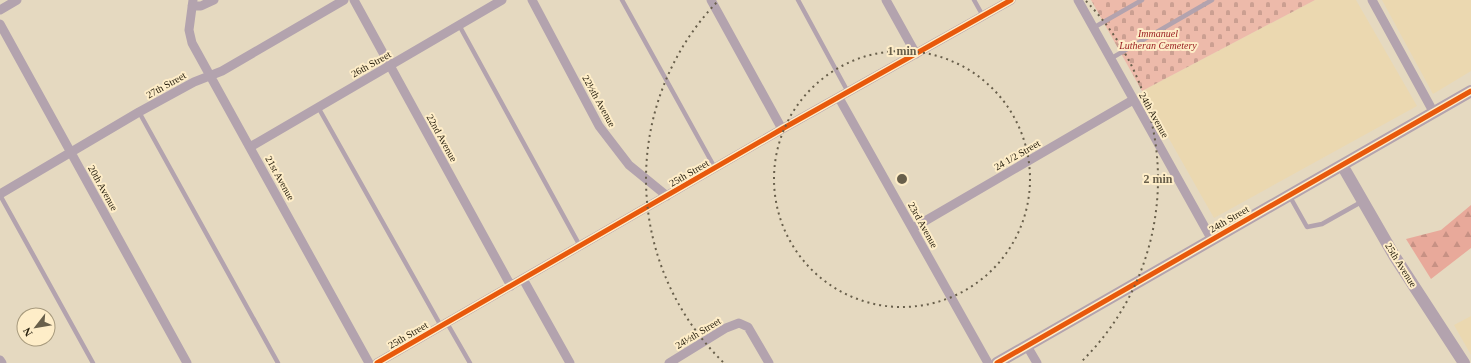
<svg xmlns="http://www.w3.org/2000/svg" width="1471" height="363" viewBox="0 0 1471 363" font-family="Georgia,serif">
	<defs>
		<pattern id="forest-firs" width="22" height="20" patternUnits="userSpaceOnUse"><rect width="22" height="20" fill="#e8a99a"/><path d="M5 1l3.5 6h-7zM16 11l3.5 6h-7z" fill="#c79184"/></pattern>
		<pattern id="cemetery-stones" width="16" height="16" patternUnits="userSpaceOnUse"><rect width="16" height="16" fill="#edbaaa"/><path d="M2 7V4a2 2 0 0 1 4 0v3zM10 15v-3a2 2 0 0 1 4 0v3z" fill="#cb9f91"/></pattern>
	</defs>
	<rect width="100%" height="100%" fill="#e5d9c0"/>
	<path fill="#ebd8b0" d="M1315 0H1356L1417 106 1214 218 1142 91Z
		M1382 0H1471V71L1433 94Z
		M1471 316V355L1454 325Z"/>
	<path fill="url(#forest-firs)" d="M1471 205V248L1431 279 1406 239 1441 230Z"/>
	<path fill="url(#cemetery-stones)" d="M1091 0H1315L1142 91Z"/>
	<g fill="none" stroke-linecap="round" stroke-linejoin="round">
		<path stroke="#b3a3ae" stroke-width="4.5" d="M622 0 715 168
			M798 0 848 92
			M974 0 983 16
			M459 25 580 246
			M1093 28 1142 0
			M1110 59 1212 0
			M318 107 441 326
			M139 112 278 363
			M0 195 93 363
			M1289 195 1307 227 1322 224 1363 201
			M447 323 470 363"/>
		<path stroke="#b3a3ae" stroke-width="9" d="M193 0 189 30 192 43 369 363
			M354 0 511 286
			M532 0 599 126 629 165 667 196
			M711 0 782 129
			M886 0 916 54
			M1078 0 1212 240
			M1372 0 1434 113
			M192 6H201L214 0
			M0 10 17 0
			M0 24 187 363
			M839 98 988 363
			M250 147 502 0
			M0 194 139 112 194 82 222 71 344 0
			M913 228 1133 100
			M523 279 570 363
			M1027 346 1037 363
			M0 360 2 363
			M377 363 782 129 1011 0
			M669 363 726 328 739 323 748 327 769 363"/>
		<path stroke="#b3a3ae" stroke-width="12" d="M1342 165 1395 257 1464 363
			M997 363 1471 91"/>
		<g stroke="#feedc8" stroke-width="8">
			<path id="cycleway" d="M377 363 782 129 1011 0
				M997 363 1471 91"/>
		</g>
		<use href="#cycleway" stroke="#e8590c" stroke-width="5"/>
	</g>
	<g fill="none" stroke="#685f4b" stroke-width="2" stroke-dasharray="2 4">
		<circle cx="902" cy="179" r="128"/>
		<path d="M723 362A256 256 0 0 1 718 1M1086 1A256 256 0 0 1 1081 362"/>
	</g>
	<g text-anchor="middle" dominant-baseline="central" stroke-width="4" stroke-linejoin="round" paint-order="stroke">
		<g font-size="10" font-style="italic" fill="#981b1e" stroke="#feedc8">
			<text x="1158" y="33">Immanuel<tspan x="1158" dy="12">Lutheran Cemetery</tspan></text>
		</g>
		<g font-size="10" fill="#251d0c" stroke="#feedc8">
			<text transform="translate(371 64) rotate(-29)">26th Street</text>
			<text transform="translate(166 85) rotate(-29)">27th Street</text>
			<text transform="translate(599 101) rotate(61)">22½th Avenue</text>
			<text transform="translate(1154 115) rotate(61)">24th Avenue</text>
			<text transform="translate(442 138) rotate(61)">22nd Avenue</text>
			<text transform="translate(1017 155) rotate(-30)">24 1/2 Street</text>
			<text transform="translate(689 173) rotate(-30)">25th Street</text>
			<text transform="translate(280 178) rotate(61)">21st Avenue</text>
			<text transform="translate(103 188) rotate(61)">20th Avenue</text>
			<text transform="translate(1229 219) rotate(-30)">24th Street</text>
			<text transform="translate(923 225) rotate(61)">23rd Avenue</text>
			<text transform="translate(1401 265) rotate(58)">25th Avenue</text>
			<text transform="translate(698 333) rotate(-31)">24½th Street</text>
			<text transform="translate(408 335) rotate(-30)">25th Street</text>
		</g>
	</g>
	<circle cx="902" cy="179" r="6" fill="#685f4b" stroke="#feedc8" stroke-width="2"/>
	<g font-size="12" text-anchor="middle" font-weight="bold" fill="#685f4b" stroke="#feedc8" stroke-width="4" stroke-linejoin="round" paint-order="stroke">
		<text x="902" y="55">1 min</text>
		<text x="1158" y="183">2 min</text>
	</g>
	<g transform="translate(36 327) rotate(239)"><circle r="19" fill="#feedc8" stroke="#a79a7d"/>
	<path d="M0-3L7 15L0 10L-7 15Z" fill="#685f4b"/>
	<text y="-6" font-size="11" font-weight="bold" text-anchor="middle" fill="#251d0c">N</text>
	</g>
</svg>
